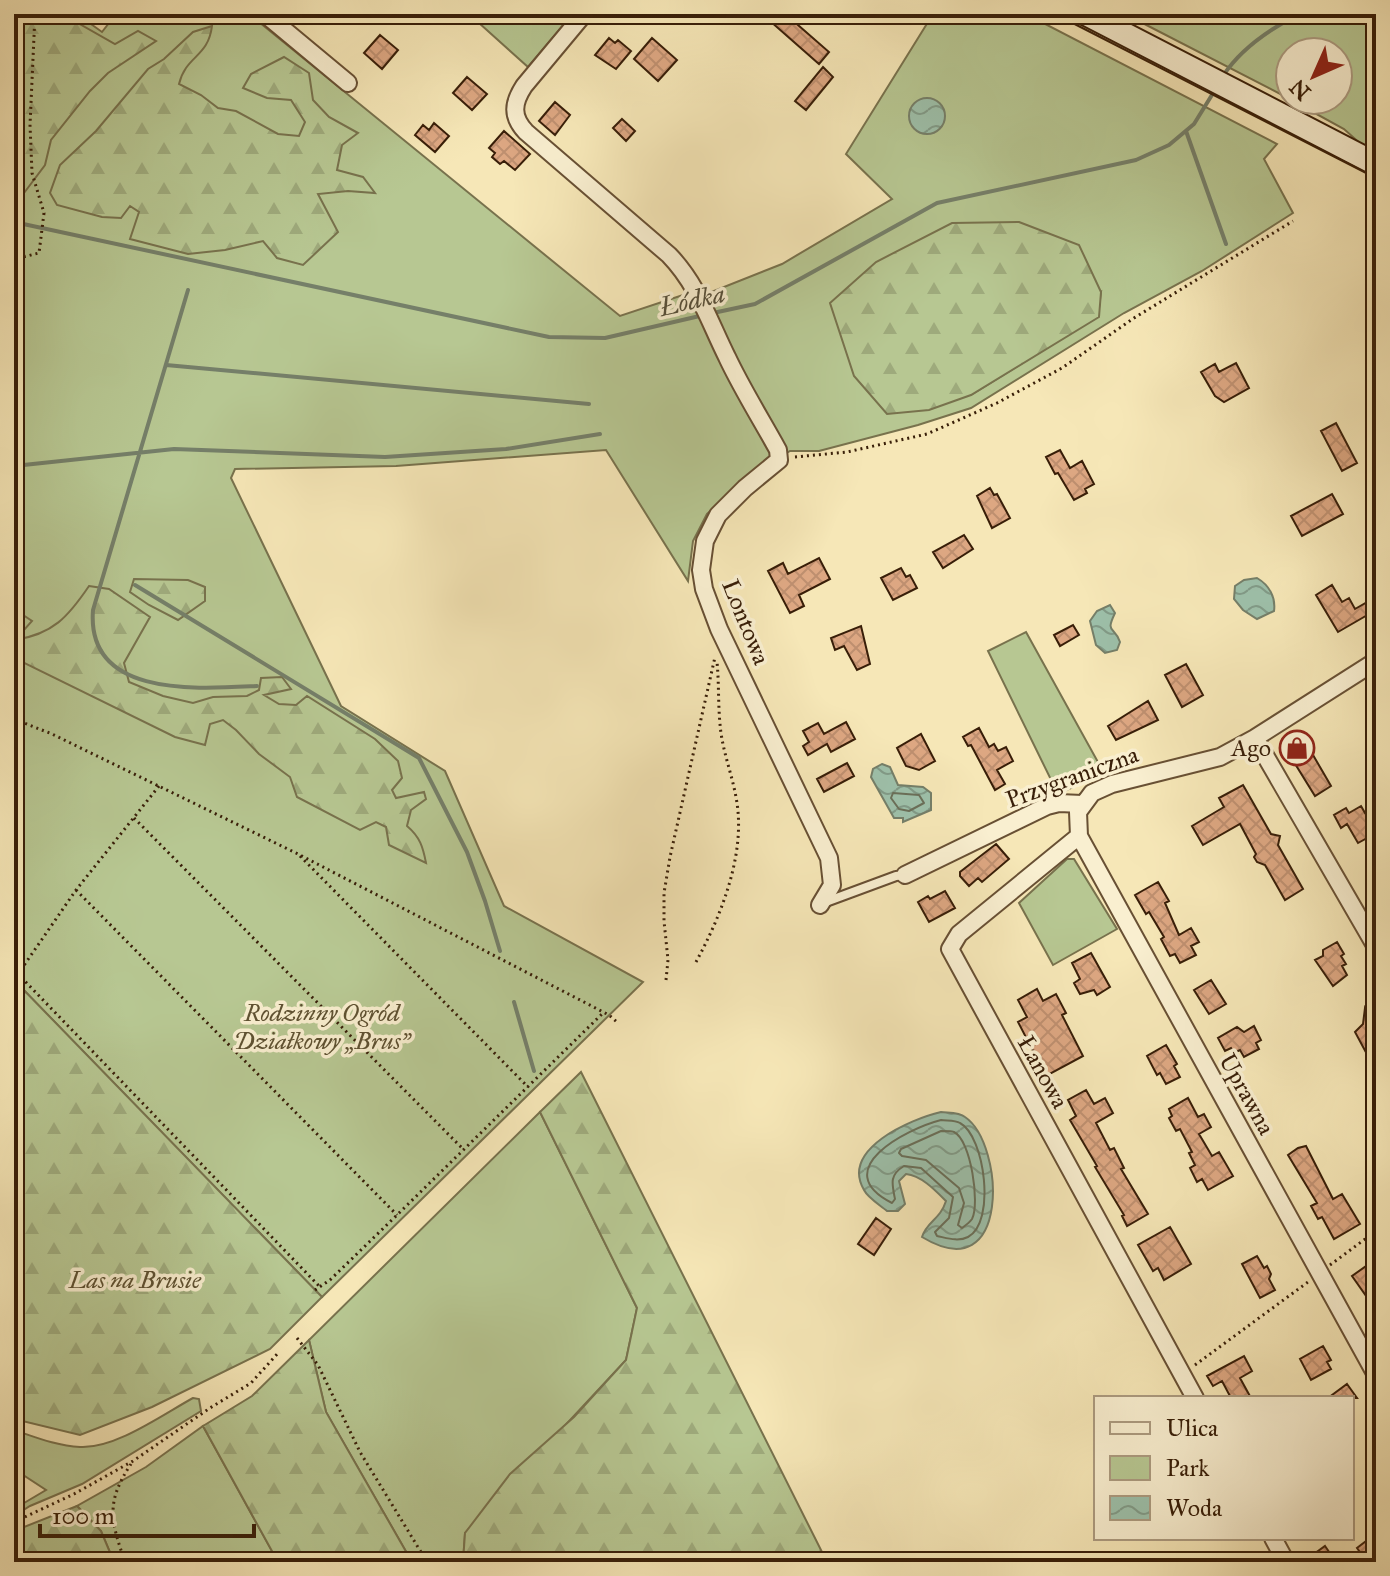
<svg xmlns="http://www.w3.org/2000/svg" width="1390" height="1576" viewBox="0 0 1390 1576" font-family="'IM FELL Great Primer',serif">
	<defs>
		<pattern id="forest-firs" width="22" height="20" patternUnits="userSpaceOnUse" patternTransform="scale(2)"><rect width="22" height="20" fill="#b7c792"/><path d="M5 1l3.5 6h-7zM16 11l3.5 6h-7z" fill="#9eaa7c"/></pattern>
		<pattern id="water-waves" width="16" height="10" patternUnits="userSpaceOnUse" patternTransform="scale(2)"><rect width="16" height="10" fill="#9dc0aa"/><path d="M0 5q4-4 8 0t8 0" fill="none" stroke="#819b88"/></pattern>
		<pattern id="building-cross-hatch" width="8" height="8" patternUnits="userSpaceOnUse" patternTransform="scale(2)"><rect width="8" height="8" fill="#dda782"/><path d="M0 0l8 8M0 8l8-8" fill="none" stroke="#be8f6f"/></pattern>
	</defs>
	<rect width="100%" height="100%" fill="#f6e7b7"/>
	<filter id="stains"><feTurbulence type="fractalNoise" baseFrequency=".0025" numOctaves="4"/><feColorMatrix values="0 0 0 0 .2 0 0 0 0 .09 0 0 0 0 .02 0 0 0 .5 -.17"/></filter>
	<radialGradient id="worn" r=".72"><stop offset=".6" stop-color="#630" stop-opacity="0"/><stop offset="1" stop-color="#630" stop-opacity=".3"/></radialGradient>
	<path fill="#b7c792" stroke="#78724d" stroke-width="2" fill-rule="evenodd" d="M14 14H77L102 32 116 14H249L620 316 689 293 714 291 782 264 892 199 846 154 933 14H1026L1277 144 1264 159 1293 213 1202 271 1124 313 971 408 918 425 819 451H790L756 472 707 514 693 541 688 581 606 450 396 466 235 469 231 478 341 706 445 771 504 906 643 982 322 1297 14 980ZM1101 292 1098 316 971 395Z
		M469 14H573L528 67Z
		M1125 14H1376V153L1363 146 1344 129 1291 100H1338V52H1290V99Z
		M1026 632 1104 773 1058 794 988 651Z
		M1067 859H1074L1117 929 1053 965 1019 903Z
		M540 1112 637 1308 626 1360 465 1533 463 1562H412L326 1412 309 1340Z
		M193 1398 199 1399 201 1411 82 1484 30 1506 14 1516V1509L46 1490 14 1469V1430C35 1437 57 1446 80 1447 115 1449 162 1415 193 1398Z
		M203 1426 278 1562H114L101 1531 77 1506 146 1467Z"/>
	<path fill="url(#forest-firs)" stroke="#78724d" stroke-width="2" d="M14 14H62L115 44 138 31 156 41 108 73 90 91 51 140 45 165 24 193 14 197Z
		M212 26C208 58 186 55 179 84L201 95 218 108 236 111 278 134 299 136 305 122 291 100 267 98 243 88 251 74 284 57 309 73 313 100 329 117 358 133 342 145 337 170 363 177 375 193 348 191 318 194 338 232 303 265 277 258 263 241 225 250 188 254 130 239 139 212 130 206 121 218 102 217 57 205 50 193 60 165 96 131 148 69 164 59 193 32Z
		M1019 222 1079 245 1101 292 1099 317 971 395 929 410 887 414 854 376 830 303 876 262 952 223Z
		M134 579 188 580 205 587V601L178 620 149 605 130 592Z
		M89 586 109 589 150 617 124 663 129 682 163 696 193 703 213 697 247 696 259 690 261 678 282 677 291 689 264 695 279 704 296 705 307 696 375 739 398 761 402 778 392 790 396 798 424 792 426 799 411 810 407 826C420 837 423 847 426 863L389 845 386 827 376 822 360 830 297 797 290 777 259 754 236 730 223 720 210 724 205 745 175 737 14 658V609L32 621 15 640C53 634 68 617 89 586Z
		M14 980 322 1297 270 1349 152 1407 80 1435 14 1419Z
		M581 1072 827 1562H463L465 1533 510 1474 574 1417 626 1360 637 1308 540 1112Z
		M309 1340 326 1412 412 1562H278L203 1426 252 1396Z
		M77 1506 101 1531 114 1562H14V1531Z"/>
	<path fill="url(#water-waves)" stroke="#757f69" stroke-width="2" d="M909 116a18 18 0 1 1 36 0a18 18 0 1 1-36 0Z
		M1257 578C1269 585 1276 597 1274 611L1257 619 1243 610 1234 599 1235 586 1244 580Z
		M1110 605 1115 613C1105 634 1114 625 1120 642L1117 650 1105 653 1096 645 1090 621 1097 611Z
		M882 764 890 767 898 785 923 787 931 793V810L903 822V818H894L871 777 873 769Z
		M941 1112C948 1113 959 1112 965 1117 1005 1144 1011 1291 922 1237 927 1221 940 1220 946 1201 935 1190 922 1176 906 1174L899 1181 905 1204 898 1211H887C880 1205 868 1198 864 1190 840 1149 911 1119 941 1112Z"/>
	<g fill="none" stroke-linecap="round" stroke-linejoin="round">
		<path stroke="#6a6f59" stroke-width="2" d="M893 793 919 795 924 803 909 811 899 809 891 798Z
			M941 1120C946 1121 955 1120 960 1123 985 1136 996 1223 968 1237 958 1242 947 1238 937 1236L935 1232 949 1218 953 1197 921 1168 904 1166C889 1175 892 1184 895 1199L892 1203C827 1170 906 1129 941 1120Z
			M941 1131C942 1131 953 1131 954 1132 971 1140 980 1204 972 1219 969 1223 966 1225 962 1228L958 1225 964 1203 959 1188 926 1160 902 1156 899 1153 901 1149Z"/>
		<path stroke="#757f69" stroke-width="4" d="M1223 76C1241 48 1270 29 1299 14
			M1186 131 1226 244
			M14 222 549 337 605 338 704 315
			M188 290 93 610C86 698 197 689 257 686
			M713 313 755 304 937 203 1136 160 1169 145 1194 124 1215 90
			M166 365 589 404
			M14 466 174 449 385 457 506 449 600 434
			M135 585 419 758 467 852 485 901 500 951
			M514 1002 534 1071"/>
	</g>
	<path fill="url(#building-cross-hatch)" stroke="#381e08" stroke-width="2" d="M762 14H804L798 25 829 52 819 64Z
		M380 35 398 50 382 69 364 53Z
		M609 38 615 43 618 40 631 51 616 69 595 55Z
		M652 38 677 60 658 81 634 59Z
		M823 67 833 77 806 110 795 101Z
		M467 77 487 94 472 110 453 93Z
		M555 102 570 115 555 135 539 121Z
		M622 119 635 131 626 141 613 128Z
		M434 123 449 136 435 152 415 135 423 125 429 130Z
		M504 131 530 154 515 170 504 161 500 164 492 157 495 153 489 148Z
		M1236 363 1249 388 1224 402 1215 396 1201 372 1215 364 1219 372Z
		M1336 423 1357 463 1342 471 1321 431Z
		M1060 450 1070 468 1082 461 1094 484 1085 489 1087 493 1074 500 1058 473 1055 474 1046 457Z
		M990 488 994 495 997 494 1010 518 992 528 977 496Z
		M1332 494 1343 514 1302 536 1291 516Z
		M964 535 973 549 943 568 933 552Z
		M819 558 830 579 799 595 804 606 790 613 768 571 783 563 788 574Z
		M901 568 906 577 910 575 917 588 893 600 881 578Z
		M1332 585 1342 602 1349 598 1355 609 1376 597V610L1338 632 1316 595Z
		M1073 625 1079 635 1060 646 1054 635Z
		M861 626 870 664 857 670 844 646 835 650 831 638Z
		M1186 664 1203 695 1182 707 1165 675Z
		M1148 701 1158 720 1116 740 1108 726Z
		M846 722 855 739 831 752 827 744 808 755 803 746 809 742 803 731 818 723 824 734Z
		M979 728 989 747 994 744 998 751 1006 747 1013 761 997 770 1005 784 995 790 971 745 968 746 963 737Z
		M921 734 935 761 919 770 906 766 897 748Z
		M1302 736 1331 786 1315 796 1284 746Z
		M847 763 854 776 824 792 817 779Z
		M1243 785 1271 834 1280 836 1278 845 1303 889 1285 900 1265 865 1257 862 1254 857 1256 854 1240 824 1203 845 1192 826 1224 807 1219 798Z
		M1361 806 1365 813 1368 811 1376 823 1372 825 1376 833 1358 843 1347 824 1341 828 1334 815 1346 808 1349 813Z
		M996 844 1009 859 982 882 978 878 969 886 960 876V872Z
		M1158 882 1169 901 1165 903 1179 935 1191 928 1199 942 1191 946 1196 955 1180 963 1175 954 1170 956 1161 939 1164 937 1149 912 1146 914 1135 895Z
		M945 891 955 908 929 922 918 902 928 896 930 899Z
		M1337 942 1344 954 1341 956 1346 964 1342 966 1347 975 1333 986 1315 960 1323 956V950Z
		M1091 953 1110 987 1097 995 1094 990 1080 994 1074 983 1080 979 1072 963Z
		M1211 980 1226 1004 1209 1014 1194 990Z
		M1037 989 1043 1001 1056 994 1066 1013 1062 1015 1083 1056 1046 1076 1018 1022 1027 1017 1018 1000Z
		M1365 1008 1372 1021 1376 1018V1071L1355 1032 1363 1024Z
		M1254 1026 1261 1040 1256 1043 1259 1049 1244 1057 1240 1050 1234 1053 1231 1048 1225 1051 1218 1038 1237 1027 1244 1032Z
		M1166 1045 1177 1064 1174 1066 1180 1077 1166 1084 1160 1073 1157 1075 1147 1056Z
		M1086 1090 1094 1104 1105 1098 1113 1113 1096 1123 1110 1150 1114 1148 1124 1168 1121 1169 1148 1214 1127 1226 1122 1216 1124 1215 1095 1167 1097 1166 1070 1120 1076 1116 1068 1100Z
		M1188 1098 1198 1117 1204 1114 1211 1127 1199 1134 1212 1156 1219 1152 1233 1176 1208 1190 1202 1179 1197 1182 1190 1168 1195 1165 1189 1153 1192 1152 1180 1129 1176 1131 1169 1118 1172 1116 1169 1109Z
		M1306 1146 1333 1199 1342 1194 1360 1224 1334 1239 1322 1217 1318 1219 1311 1206 1317 1203 1288 1155 1298 1148Z
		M876 1218 891 1229 874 1255 858 1244Z
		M1170 1227 1191 1264 1164 1280 1158 1268 1153 1271 1138 1245Z
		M1257 1256 1264 1268 1267 1266 1271 1274 1269 1279 1275 1290 1260 1298 1242 1264Z
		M1376 1259V1310L1352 1276Z
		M1323 1346 1331 1360 1327 1362 1331 1369 1311 1380 1300 1359Z
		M1244 1356 1252 1371 1240 1378 1251 1398H1231L1222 1381 1213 1386 1207 1376Z
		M1347 1384 1357 1398H1328Z
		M1370 1538 1376 1550V1562H1367L1357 1548Z
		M1325 1546 1336 1562H1303Z"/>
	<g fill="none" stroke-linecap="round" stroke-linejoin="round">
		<g stroke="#685034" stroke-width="12">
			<path id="lane" d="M823 903 896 876 905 875"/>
		</g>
		<g stroke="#685034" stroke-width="20">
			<path id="street" d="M265 14 348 83
				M584 14 524 86C513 103 511 116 526 132L669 255C698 285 709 321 727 357 742 389 761 419 778 450L779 460 745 488 718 515 705 541 701 570 704 589 719 629 829 858 832 885 820 905
				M1255 738 1376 947
				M1079 836 1376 1375
				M905 875 1047 806 1059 803 1082 804
				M1195 1398 950 949 959 934 1079 836 1078 812 1092 793 1112 784 1220 757 1255 738 1376 661
				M1273 1538 1286 1562"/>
		</g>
		<g stroke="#381e08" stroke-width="26">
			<path id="secondary" d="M1086 14 1376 164"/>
		</g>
		<path stroke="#381e08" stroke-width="3" stroke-dasharray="2 4" stroke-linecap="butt" d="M14 263 19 258 39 253 44 213 32 173 30 125 35 14
			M795 457 847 452 927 434 997 403 1062 368 1134 318 1293 221
			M14 719 52 734 298 854 609 1015 617 1022
			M159 786 76 890 18 974 320 1287
			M134 818 464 1150
			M300 856 528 1087
			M76 890 397 1215
			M696 962C721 916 745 856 737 803 733 776 722 751 720 724 718 703 719 682 717 662
			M666 980 668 960 664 921V893L670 857 715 657
			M1330 1265 1376 1231
			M315 1290 330 1280 397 1215 603 1013
			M297 1338 318 1365 360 1452 427 1562
			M1195 1365 1308 1282
			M14 1522 74 1494 133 1461 210 1408 251 1383 279 1352
			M125 1562C111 1521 105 1503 131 1464"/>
		<use href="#lane" stroke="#f9efd0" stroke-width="8"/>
		<use href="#street" stroke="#f9efd0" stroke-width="16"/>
		<use href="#secondary" stroke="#f9efd0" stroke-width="22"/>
		<path stroke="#381e08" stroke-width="2" d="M1055 14 1376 178"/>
	</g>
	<defs>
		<g id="shop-ring" transform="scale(1.8)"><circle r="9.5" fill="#f9efd0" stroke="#8f2418" stroke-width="1.5"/><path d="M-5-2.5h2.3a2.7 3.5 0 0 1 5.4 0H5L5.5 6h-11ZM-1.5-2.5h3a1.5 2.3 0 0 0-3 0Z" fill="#8f2418"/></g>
	</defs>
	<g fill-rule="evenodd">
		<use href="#shop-ring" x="1297" y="748"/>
	</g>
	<g text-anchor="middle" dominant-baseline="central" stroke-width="7" stroke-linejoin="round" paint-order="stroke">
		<g font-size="24" fill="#381e08" stroke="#f9efd0">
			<text transform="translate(746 622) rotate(68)">Lontowa</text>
			<text transform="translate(1072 777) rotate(-20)">Przygraniczna</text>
			<text transform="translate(1043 1072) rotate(61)">Łanowa</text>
			<text transform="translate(1247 1094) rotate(61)">Uprawna</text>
		</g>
		<g font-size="24" fill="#381e08" stroke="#f9efd0" text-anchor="end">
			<text x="1271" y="748">Ago</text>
		</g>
		<g font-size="24" font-style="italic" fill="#5e5131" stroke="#f9efd0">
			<text x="322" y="1013">Rodzinny Ogród<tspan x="322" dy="28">Działkowy „Brus”</tspan></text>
			<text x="135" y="1280">Las na Brusie</text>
		</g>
		<g font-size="26" font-style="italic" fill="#564f39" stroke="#f9efd0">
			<text transform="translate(692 300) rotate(-13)">Łódka</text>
		</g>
	</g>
	<rect width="1390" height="1576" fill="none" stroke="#f6e7b7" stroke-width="48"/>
	<rect x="16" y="16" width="1358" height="1544" fill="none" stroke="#381e08" stroke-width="4"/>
	<rect x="24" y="24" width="1342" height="1528" fill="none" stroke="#381e08" stroke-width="2"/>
	<rect x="1094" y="1396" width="260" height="144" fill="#f9efd0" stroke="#ac9b80" stroke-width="2"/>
	<rect x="1110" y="1422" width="40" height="12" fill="#f9efd0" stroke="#ac9b80" stroke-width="2"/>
	<text x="1166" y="1436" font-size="24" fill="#381e08">Ulica</text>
	<rect x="1110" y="1456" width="40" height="24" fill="#b7c792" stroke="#ac9b80" stroke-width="2"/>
	<text x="1166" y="1476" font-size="24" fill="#381e08">Park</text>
	<rect x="1110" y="1496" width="40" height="24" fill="url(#water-waves)" stroke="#ac9b80" stroke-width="2"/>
	<text x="1166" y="1516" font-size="24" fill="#381e08">Woda</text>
	<g transform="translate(1314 76) rotate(225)"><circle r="38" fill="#f9efd0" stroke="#ac9b80" stroke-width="2"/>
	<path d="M0-6L14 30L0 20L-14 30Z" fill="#8f2418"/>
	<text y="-12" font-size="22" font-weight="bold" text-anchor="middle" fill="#381e08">N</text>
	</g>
	<path d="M40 1524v12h214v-12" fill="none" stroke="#381e08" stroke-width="4"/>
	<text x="52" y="1524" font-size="24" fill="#381e08" stroke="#f9efd0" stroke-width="6" paint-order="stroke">100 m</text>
	<rect width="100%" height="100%" filter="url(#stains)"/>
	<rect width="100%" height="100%" fill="url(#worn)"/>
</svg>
